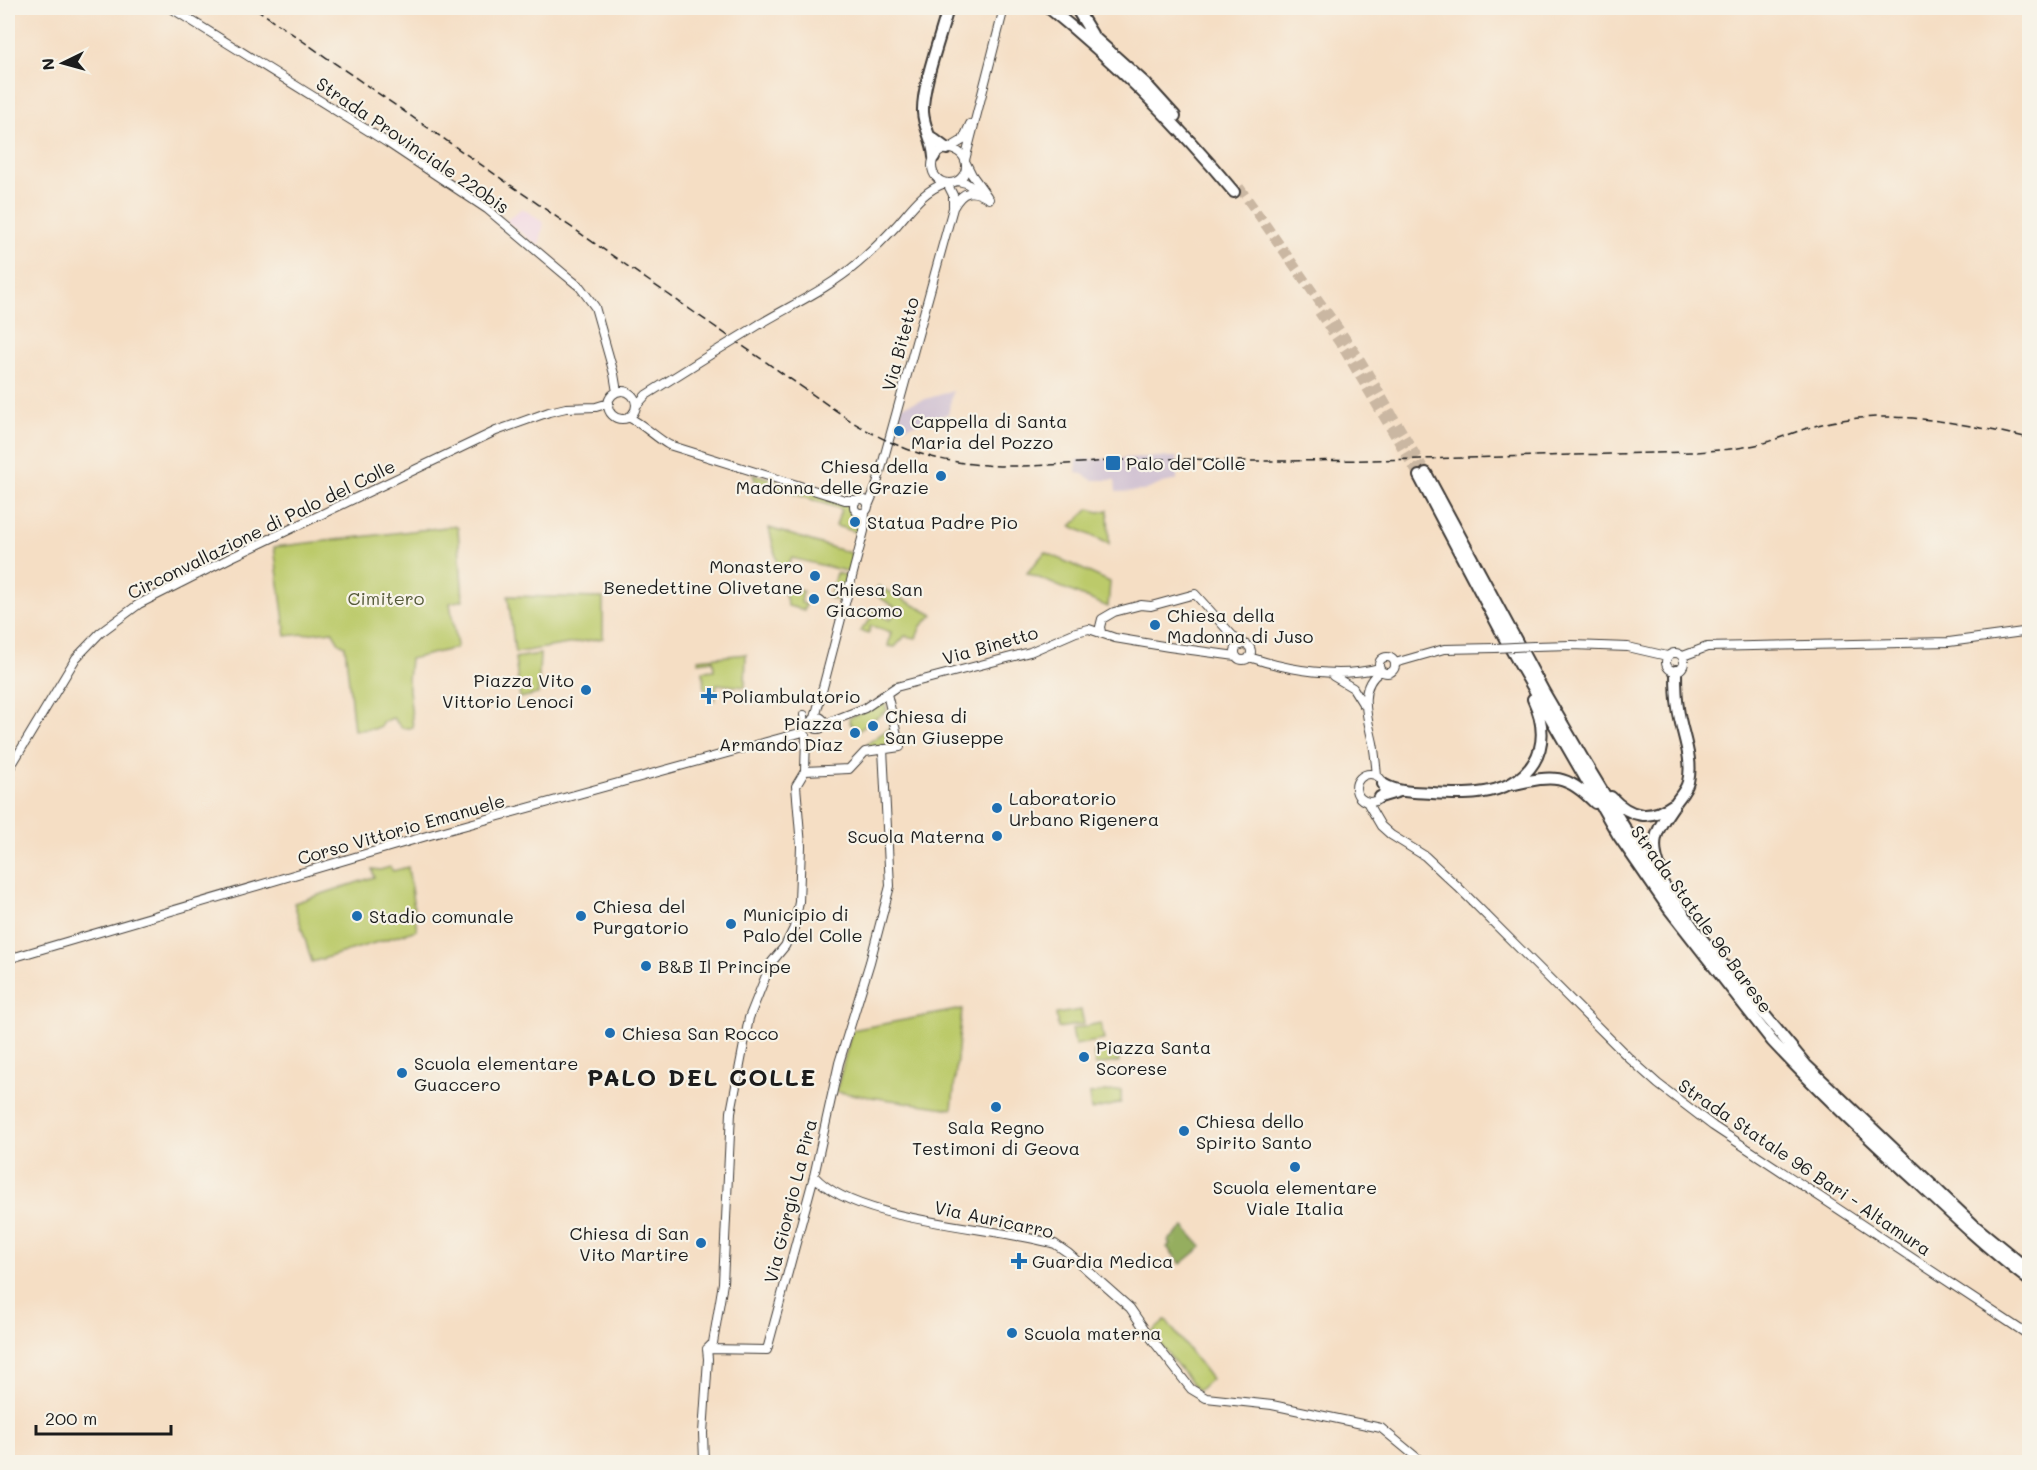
<svg xmlns="http://www.w3.org/2000/svg" width="2037" height="1470" viewBox="0 0 2037 1470" font-family="Mali,sans-serif">
	<rect width="100%" height="100%" fill="#f7f3e8"/>
	<filter id="ink" filterUnits="userSpaceOnUse"><feTurbulence type="fractalNoise" baseFrequency=".0167" numOctaves="2"/><feDisplacementMap in="SourceGraphic" scale="12" xChannelSelector="R" yChannelSelector="G"/><feConvolveMatrix kernelMatrix="1 2 1 2 8 2 1 2 1" color-interpolation-filters="sRGB"/></filter>
	<filter id="wash" filterUnits="userSpaceOnUse"><feTurbulence type="fractalNoise" baseFrequency=".008" numOctaves="4" result="noise"/><feDisplacementMap in="SourceGraphic" scale="24" xChannelSelector="R" yChannelSelector="G"/><feGaussianBlur stdDeviation="1.35" result="paint"/><feColorMatrix in="noise" values="0 0 0 0 0 0 0 0 0 0 0 0 0 0 0 0 0 1.4 0 .05"/><feComposite in="paint" operator="in"/></filter>
	<g filter="url(#wash)">
		<rect width="100%" height="100%" fill="#f5dec4"/>
		<path fill="#f1d0e2" d="M522 208 544 222 539 246 506 221Z"/>
		<path fill="#cebed0" d="M953 391 948 414 896 430 902 406Z
			M1146 457H1177V480L1163 483 1144 491 1116 492 1115 480H1092L1082 474 1076 473 1077 460Z"/>
		<path fill="#bcca6b" stroke="#6c7344" stroke-width="1.5" d="M753 474C775 480 847 498 858 515 862 520 861 527 860 533L836 526 841 509 755 481Z
			M1089 509 1099 512 1108 510 1109 544 1071 526Z
			M455 526 458 528 463 600 450 603 457 646 456 648 410 659 408 680 413 728H402L393 718 382 722 381 726 374 729 354 730 345 646 339 643 332 631 286 636 274 547Z
			M769 528 850 553 854 557 850 572 792 558 787 566H778Z
			M1045 552 1110 582 1108 607 1027 573Z
			M836 573 849 576 842 601 829 598Z
			M878 586 933 615 921 626 916 638 905 636 895 647 888 646 891 632 871 626 868 634 860 631 870 620 874 610 877 612 879 609 886 614 884 617 890 620 898 609 874 594Z
			M783 587 803 591 801 603 806 604 804 610 788 606Z
			M508 596 603 598V638L515 653Z
			M540 654 538 694 520 698 515 658Z
			M746 654 745 687 717 684 715 700 712 696V690L704 689 703 671 714 670 713 660 699 662 698 659Z
			M883 699 887 710 857 732 850 723 849 718 871 709Z
			M891 727 895 741 894 744 870 748 867 744Z
			M390 867 393 871 408 867 417 930 312 962 294 903 374 877 372 869 380 870Z
			M962 1009 952 1109 836 1092 852 1030Z
			M1081 1010 1084 1024 1058 1028 1056 1014Z
			M1101 1023 1104 1040 1075 1045 1072 1029Z
			M1118 1050 1119 1062 1095 1065 1094 1053Z
			M1121 1090V1103L1091 1110 1089 1094Z
			M1166 1320 1211 1379 1198 1391 1151 1333Z"/>
		<path fill="#95ae5f" stroke="#58653e" stroke-width="1.5" d="M1184 1227 1202 1247 1181 1264 1167 1247 1170 1244 1168 1241Z"/>
	</g>
	<g filter="url(#ink)">
		<g fill="none" stroke-linecap="round" stroke-linejoin="round">
			<path stroke="#cab7a2" stroke-width="10" stroke-dasharray="10 5" stroke-linecap="butt" d="M1239 187 1359 358 1426 473
				M1319 312 1345 351 1419 476"/>
			<g stroke="#3d3935" stroke-width="10">
				<path id="secondary" d="M171 8 388 143 487 209 564 274 580 287 595 307 614 374 617 392
					M932 166a17 17 0 1 1 34 0a17 17 0 1 1-34 0Z
					M948 149 963 140 970 124
					M965 160 1004 8
					M966 163 972 175 987 196
					M958 181 966 183 980 193
					M947 183 953 195V206
					M760 324C792 305 829 288 858 263 872 251 885 238 897 225 912 208 923 191 945 183
					M608 405a14 14 0 1 1 28 0a14 14 0 1 1-28 0Z
					M636 406 646 395 716 351
					M628 417C643 424 655 437 669 445L845 500H857
					M854 506a7 7 0 1 1 14 0a7 7 0 1 1-14 0Z
					M868 506 876 487 953 208C963 189 973 189 989 199
					M1101 632 1100 627 1102 619 1114 612 1141 605 1151 606 1195 594 1241 645
					M1235 652a8 8 0 1 1 16 0a8 8 0 1 1-16 0Z
					M1534 646 1572 645 1628 647 1667 656
					M1666 662a9 9 0 1 1 18 0a9 9 0 1 1-18 0Z
					M1683 656 1707 647 1949 642 2030 631
					M1379 665a8 8 0 1 1 16 0a8 8 0 1 1-16 0Z
					M1249 657C1288 670 1339 679 1379 668
					M1395 663 1444 649 1495 648
					M1333 676 1353 688 1363 704
					M804 715 805 728
					M812 723a6 6 0 1 1 12 0a6 6 0 1 1-12 0Z
					M815 718 864 531 865 512
					M823 726 832 721 865 708 896 687 1030 652 1076 632 1089 629 1115 638 1169 647 1236 656
					M8 771 76 658 100 633 139 604 230 558 496 431 549 412 566 408 596 407 609 403
					M805 771 849 769 865 752 900 747 887 694
					M1356 788a14 14 0 1 1 28 0a14 14 0 1 1-28 0Z
					M1377 776C1376 765 1375 754 1373 743 1368 719 1356 687 1381 671
					M1367 802 1381 826 1391 835 1425 856 1458 887 1629 1058 1658 1084 1713 1126 2030 1336
					M8 959 430 835 803 732
					M814 1176C856 1223 993 1226 1055 1244L1068 1253 1130 1308 1150 1337 1191 1389 1206 1398 1272 1405 1381 1428 1422 1462
					M707 1349 767 1350 814 1176 839 1063 870 962 890 886 883 749
					M707 1349 713 1343 723 1283 731 1112 749 1018 771 963 785 946 794 928 799 902 801 846 796 786 805 771 806 736
					M704 1462 703 1433 708 1359 707 1349"/>
			</g>
			<g stroke="#3d3935" stroke-width="14">
				<path id="highway" d="M1049 8C1116 62 1178 125 1234 192
					M1076 8 1092 34
					M1087 31 1146 84 1175 116
					M931 137 947 149
					M934 157C933 139 924 129 923 112 922 85 941 36 948 8
					M1426 473 1544 692 1586 764 1626 830 1697 933 1806 1065 1976 1227 2030 1271
					M1419 476 1505 639 1618 835 1669 909 1772 1041C1818 1090 1866 1136 1916 1181 1953 1216 1989 1250 2030 1281
					M1383 784C1398 793 1415 792 1432 793 1447 794 1463 795 1478 793 1531 787 1556 748 1533 699
					M1515 784C1553 775 1567 774 1595 803
					M1380 797 1400 791
					M1611 797C1631 818 1650 821 1674 804
					M1662 874C1648 841 1656 831 1676 802 1681 795 1686 790 1688 782 1694 758 1681 732 1678 708 1676 696 1676 683 1676 671"/>
			</g>
			<use href="#secondary" stroke="#fff" stroke-width="8"/>
			<use href="#highway" stroke="#fff" stroke-width="10"/>
			<path stroke="#1c1c1c" stroke-width="1.5" stroke-dasharray="9 4.5" stroke-linecap="butt" d="M255 8 851 421C882 440 915 455 951 461 1018 473 1086 460 1154 459 1188 458 1223 461 1258 461 1404 461 1550 455 1696 452 1718 450 1739 449 1760 444 1782 438 1803 428 1826 423 1894 408 1962 424 2030 438"/>
			<g stroke="#3d3935" stroke-width="10" stroke-linecap="butt">
				<path id="secondary-bridge" d="M716 351 760 324
					M1495 648 1534 646"/>
			</g>
			<use href="#secondary-bridge" stroke="#fff" stroke-width="8"/>
		</g>
	</g>
	<g fill="#1f6fb2" stroke="#f7f3e8" stroke-width="2">
		<circle cx="899" cy="431" r="6"/>
		<rect x="1105" y="455" width="16" height="16" rx="3"/>
		<circle cx="941" cy="476" r="6"/>
		<circle cx="855" cy="522" r="6"/>
		<circle cx="815" cy="576" r="6"/>
		<circle cx="814" cy="599" r="6"/>
		<circle cx="1155" cy="625" r="6"/>
		<circle cx="586" cy="690" r="6"/>
		<path d="M706 687h6v6h6v6h-6v6h-6v-6h-6v-6h6z"/>
		<circle cx="873" cy="726" r="6"/>
		<circle cx="855" cy="733" r="6"/>
		<circle cx="997" cy="808" r="6"/>
		<circle cx="997" cy="836" r="6"/>
		<circle cx="357" cy="916" r="6"/>
		<circle cx="581" cy="916" r="6"/>
		<circle cx="731" cy="924" r="6"/>
		<circle cx="646" cy="966" r="6"/>
		<circle cx="610" cy="1033" r="6"/>
		<circle cx="1084" cy="1057" r="6"/>
		<circle cx="402" cy="1073" r="6"/>
		<circle cx="996" cy="1107" r="6"/>
		<circle cx="1184" cy="1131" r="6"/>
		<circle cx="1295" cy="1167" r="6"/>
		<circle cx="701" cy="1243" r="6"/>
		<path d="M1016 1252h6v6h6v6h-6v6h-6v-6h-6v-6h6z"/>
		<circle cx="1012" cy="1333" r="6"/>
	</g>
	<g text-anchor="middle" dominant-baseline="central" stroke-width="4.5" stroke-linejoin="round" paint-order="stroke">
		<g font-size="18" fill="#1c1c1c" stroke="#f7f3e8">
			<text transform="translate(413 145) rotate(34)">Strada Provinciale 220bis</text>
			<text transform="translate(900 344) rotate(-75)">Via Bitetto</text>
			<text transform="translate(261 529) rotate(-26)">Circonvallazione di Palo del Colle</text>
			<text transform="translate(990 645) rotate(-16)">Via Binetto</text>
			<text transform="translate(401 829) rotate(-16)">Corso Vittorio Emanuele</text>
			<text transform="translate(1702 919) rotate(54)">Strada Statale 96 Barese</text>
			<text transform="translate(1805 1167) rotate(34)">Strada Statale 96 Bari - Altamura</text>
			<text transform="translate(790 1201) rotate(-76)">Via Giorgio La Pira</text>
			<text transform="translate(994 1219) rotate(12)">Via Auricarro</text>
		</g>
		<g font-size="18" fill="#1c1c1c" stroke="#f7f3e8" text-anchor="start">
			<text x="911" y="421">Cappella di Santa<tspan x="911" dy="21">Maria del Pozzo</tspan></text>
			<text x="1126" y="463">Palo del Colle</text>
			<text x="929" y="466" text-anchor="end">Chiesa della<tspan x="929" dy="21">Madonna delle Grazie</tspan></text>
			<text x="867" y="522">Statua Padre Pio</text>
			<text x="803" y="566" text-anchor="end">Monastero<tspan x="803" dy="21">Benedettine Olivetane</tspan></text>
			<text x="826" y="589">Chiesa San<tspan x="826" dy="21">Giacomo</tspan></text>
			<text x="1167" y="615">Chiesa della<tspan x="1167" dy="21">Madonna di Juso</tspan></text>
			<text x="574" y="680" text-anchor="end">Piazza Vito<tspan x="574" dy="21">Vittorio Lenoci</tspan></text>
			<text x="722" y="696">Poliambulatorio</text>
			<text x="885" y="716">Chiesa di<tspan x="885" dy="21">San Giuseppe</tspan></text>
			<text x="843" y="723" text-anchor="end">Piazza<tspan x="843" dy="21">Armando Diaz</tspan></text>
			<text x="1009" y="798">Laboratorio<tspan x="1009" dy="21">Urbano Rigenera</tspan></text>
			<text x="985" y="836" text-anchor="end">Scuola Materna</text>
			<text x="593" y="906">Chiesa del<tspan x="593" dy="21">Purgatorio</tspan></text>
			<text x="743" y="914">Municipio di<tspan x="743" dy="21">Palo del Colle</tspan></text>
			<text x="369" y="916">Stadio comunale</text>
			<text x="658" y="966">B&amp;B Il Principe</text>
			<text x="622" y="1033">Chiesa San Rocco</text>
			<text x="1096" y="1047">Piazza Santa<tspan x="1096" dy="21">Scorese</tspan></text>
			<text x="414" y="1063">Scuola elementare<tspan x="414" dy="21">Guaccero</tspan></text>
			<text x="1196" y="1121">Chiesa dello<tspan x="1196" dy="21">Spirito Santo</tspan></text>
			<text x="996" y="1127" text-anchor="middle">Sala Regno<tspan x="996" dy="21">Testimoni di Geova</tspan></text>
			<text x="1295" y="1187" text-anchor="middle">Scuola elementare<tspan x="1295" dy="21">Viale Italia</tspan></text>
			<text x="689" y="1233" text-anchor="end">Chiesa di San<tspan x="689" dy="21">Vito Martire</tspan></text>
			<text x="1032" y="1261">Guardia Medica</text>
			<text x="1024" y="1333">Scuola materna</text>
		</g>
		<g font-size="18" fill="#545938" stroke="#f7f3e8">
			<text x="386" y="598">Cimitero</text>
		</g>
		<g font-size="24" font-weight="bold" letter-spacing="1.5" fill="#1c1c1c" stroke="#f7f3e8">
			<text x="702" y="1076">PALO DEL COLLE</text>
		</g>
	</g>
	<rect width="2037" height="1470" fill="none" stroke="#f7f3e8" stroke-width="30"/>
	<g transform="translate(63 63) rotate(265)" stroke="#f7f3e8" stroke-width="4.5" paint-order="stroke">
	<path d="M0-4.5L10 22L0 15L-10 22Z" fill="#1c1c1c"/>
	<text y="-9" font-size="16" font-weight="bold" text-anchor="middle" fill="#1c1c1c">N</text>
	</g>
	<path d="M36 1425v9h135v-9" fill="none" stroke="#1c1c1c" stroke-width="3"/>
	<text x="45" y="1425" font-size="18" fill="#1c1c1c" stroke="#f7f3e8" stroke-width="4.5" paint-order="stroke">200 m</text>
</svg>
